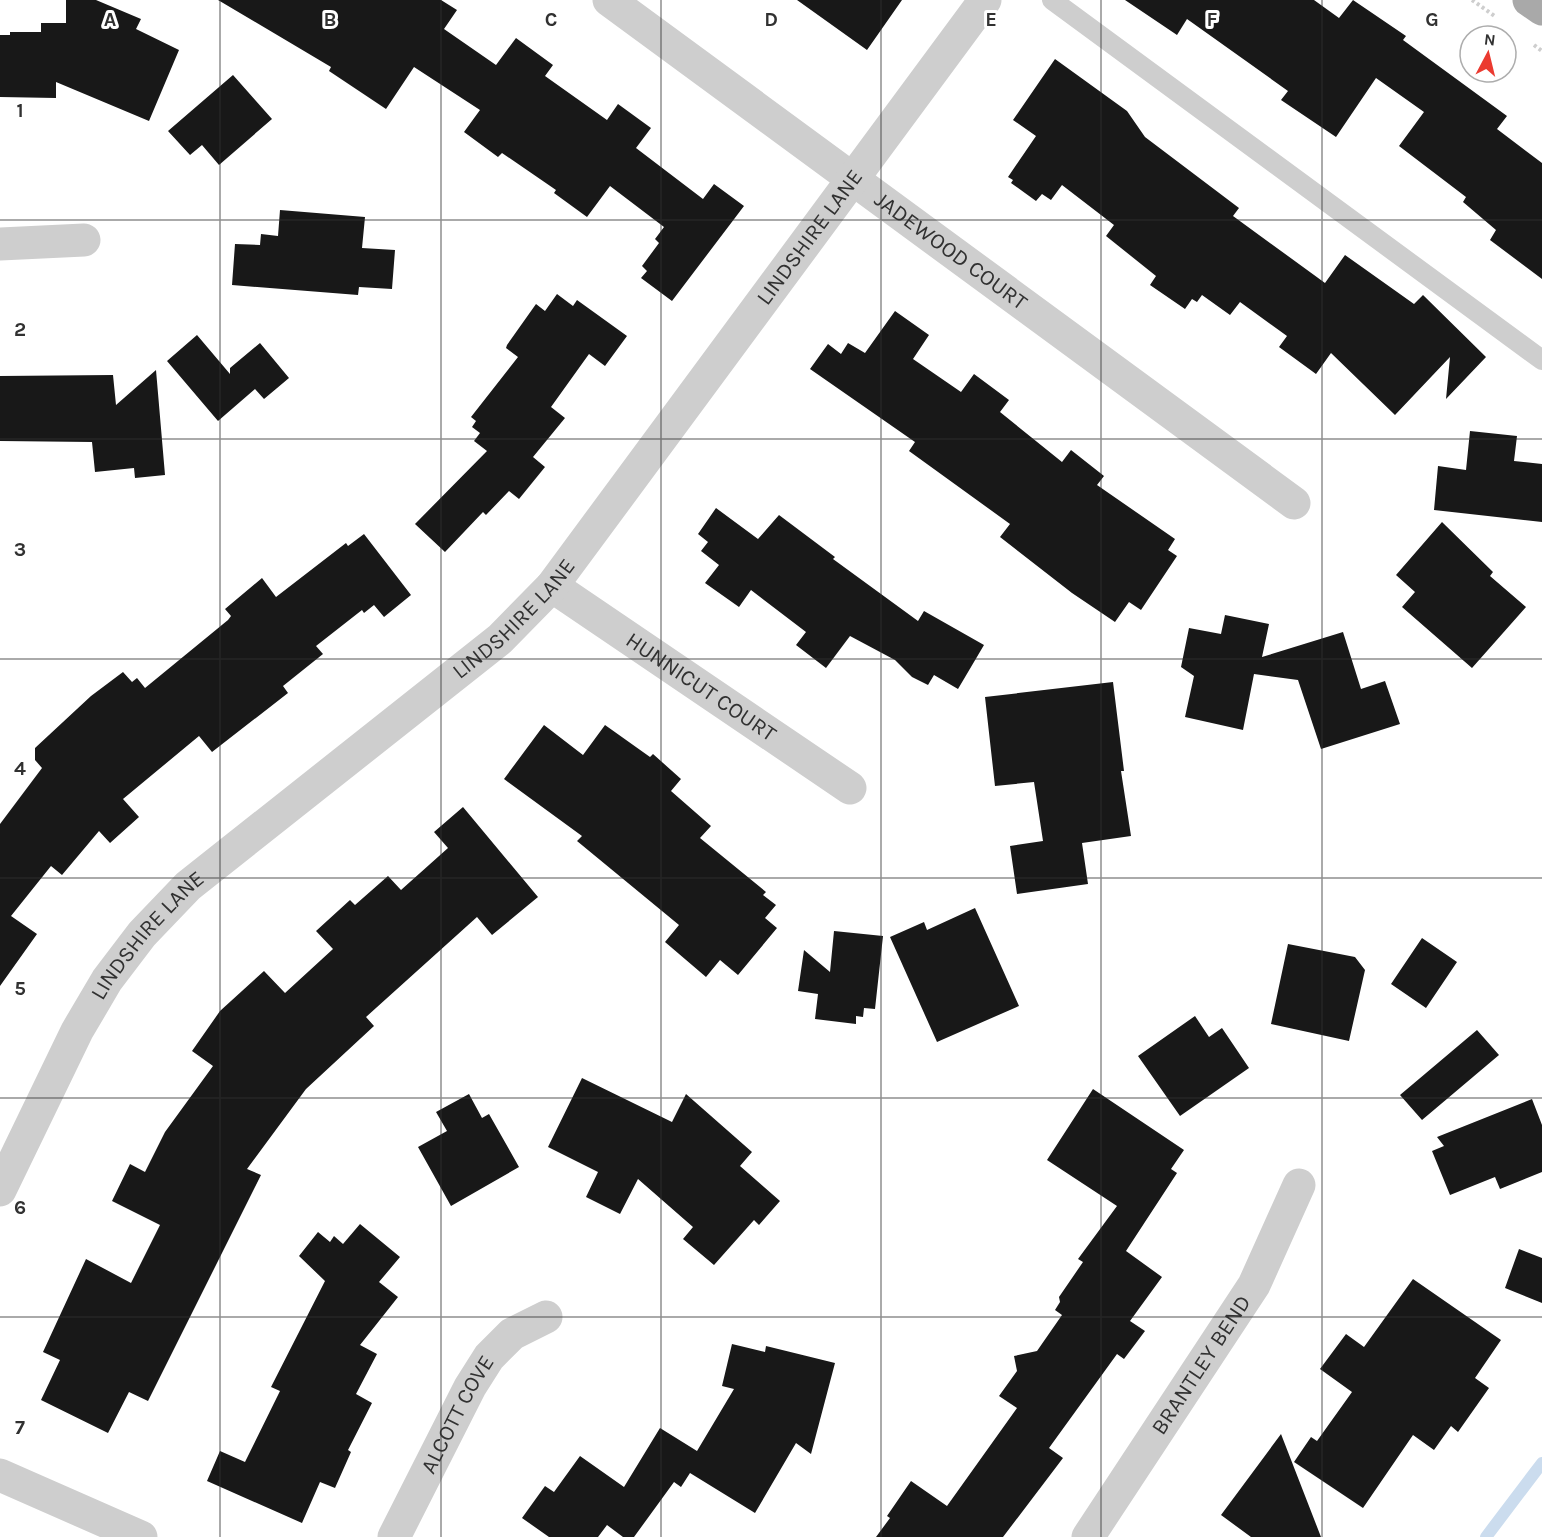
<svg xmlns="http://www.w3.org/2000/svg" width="1542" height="1537" viewBox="0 0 1542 1537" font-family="Karla,sans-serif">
	<rect width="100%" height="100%" fill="#fff"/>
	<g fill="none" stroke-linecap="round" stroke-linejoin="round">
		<path stroke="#cbdcee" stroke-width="12" d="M1486 1537 1542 1463"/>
	</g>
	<path fill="#181818" d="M66 0H96L141 19 136 29 179 50 149 121 56 82V98L0 97V35H10V32H41V23H66Z
		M218 0H441L457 10 444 29 496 65 516 38 553 65 545 76 607 120 618 104 651 128 636 148 703 199 714 184 744 206 672 301 641 278 647 271 642 266 659 243 655 239 664 227 610 186 587 217 554 193 556 190 502 153 498 157 464 132 480 110 414 67 386 109 329 71 331 67Z
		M797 0H902L867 50Z
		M1125 0H1314L1339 18 1353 0 1406 36 1403 40 1507 116 1497 129 1542 163V279L1490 240 1496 230 1463 202 1466 197 1399 146 1424 112 1376 78 1336 137 1281 100 1288 91 1187 19 1177 35Z
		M1055 59 1127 111 1145 137 1239 208 1233 216 1325 283 1345 255 1414 304 1423 295 1486 357 1446 399 1450 357 1395 415 1331 353 1316 374 1279 347 1287 336 1240 302 1230 315 1202 295 1197 302 1192 299 1185 309 1150 285 1156 276 1106 236 1114 225 1062 185 1051 200 1042 194 1036 201 1011 183 1013 180 1008 177 1036 136 1013 120Z
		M233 75 272 119 219 165 202 145 190 155 168 131Z
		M280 210 365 217 362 248 395 250 392 289 359 287 358 295 232 285 235 244 260 245 261 234 278 236Z
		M557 294 573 306 577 300 627 336 605 366 589 354 551 407 565 418 533 457 545 467 519 499 509 491 486 515 483 512 445 552 415 524 487 451 474 441 480 433 472 427 476 421 471 417 518 357 506 348 507 345 536 304 545 311Z
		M895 311 929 335 913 359 961 392 974 374 1009 400 1000 412 1062 462 1071 450 1104 476 1097 485 1175 539 1168 550 1177 556 1141 610 1129 602 1115 622 1072 593 1000 537 1010 524 909 451 915 442 810 369 828 344 841 354 848 343 865 353Z
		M197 335 230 374V368L260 343 289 378 264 399 255 389 218 421 167 361Z
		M156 370 165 475 135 478 134 468 95 472 92 442 0 441V376L113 375 116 405Z
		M1470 431 1517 436 1514 461 1542 464V522L1434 510 1438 466 1466 470Z
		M716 508 758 539 779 515 835 557 833 559 918 621 924 611 984 645 958 689 934 675 928 685 912 677 895 660 850 636 826 668 796 645 806 632 751 590 739 607 705 583 719 565 701 551 708 542 698 534Z
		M1442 522 1493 572 1490 576 1526 607 1472 668 1402 607 1415 592 1396 575Z
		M364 534 411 595 384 617 374 605 364 613 362 610 316 646 323 654 283 686 288 693 212 752 199 736 123 799 139 817 110 843 99 831 62 875 51 866 11 916 37 934 0 986V824L42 768 35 760V748L91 696 123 672 132 682 137 678 145 688 228 620 231 616 225 609 262 578 276 597 346 543 348 546Z
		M1225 615 1269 624 1262 657 1343 632 1361 689 1385 681 1400 724 1321 749 1298 680 1254 674 1243 730 1185 717 1194 676 1181 667 1189 628 1221 634Z
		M1113 682 1124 771H1121L1131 836 1082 843 1088 884 1017 894 1010 846 1043 841 1034 782 995 786 985 697Z
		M544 725 583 755 605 725 650 757 653 754 681 779 671 791 711 826 700 838 766 892 763 895 776 905 765 918 777 928 738 975 720 960 706 977 665 942 679 925 577 841 582 836 504 779Z
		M463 807 538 897 492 935 477 917 366 1017 374 1026 306 1089 247 1169 261 1175 148 1401 129 1392 108 1433 41 1400 60 1360 43 1352 86 1259 131 1283 160 1225 112 1201 130 1164 145 1172 165 1132 213 1066 192 1051 220 1011 264 971 285 993 333 949 316 931 350 900 355 905 388 876 401 890 448 848 434 832Z
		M975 908 1019 1006 937 1042 890 937 924 922 927 930Z
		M834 931 883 936 875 1009 864 1008 863 1017 856 1016V1024L815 1019 818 994 798 991 804 950 830 972Z
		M1422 938 1457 962 1426 1008 1391 984Z
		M1288 944 1355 957 1365 970 1349 1041 1271 1024Z
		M1195 1016 1209 1037 1222 1028 1249 1068 1180 1116 1138 1056Z
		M1477 1030 1499 1055 1422 1120 1400 1095Z
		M582 1078 672 1122 686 1094 752 1152 740 1166 780 1201 759 1225 754 1220 714 1265 683 1239 693 1227 638 1179 620 1214 586 1197 598 1172 548 1147Z
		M1093 1089 1184 1150 1171 1169 1177 1173 1126 1251 1162 1277 1130 1321 1145 1331 1124 1359 1117 1354 1049 1448 1063 1458 1003 1537H876L890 1518 887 1516 911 1481 947 1506 1017 1408 999 1396 1017 1371 1014 1356 1037 1351 1062 1315 1055 1310 1060 1302 1059 1297 1083 1262 1078 1259 1117 1206 1047 1160Z
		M469 1094 482 1118 489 1114 519 1167 451 1206 418 1147 447 1131 436 1112Z
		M1532 1099 1542 1125V1172L1500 1189 1495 1177 1450 1195 1432 1151 1444 1146 1437 1137Z
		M360 1224 400 1257 379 1282 398 1297 360 1345 377 1354 356 1394 372 1403 348 1450 351 1452 335 1488 320 1482 302 1523 207 1481 220 1451 245 1462 280 1391 271 1387 325 1281 299 1256 318 1232 330 1242 334 1236 343 1244Z
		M1519 1249 1542 1258V1303L1505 1288Z
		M1413 1279 1501 1340 1475 1378 1489 1388 1458 1432 1451 1426 1434 1450 1413 1435 1363 1508 1294 1462 1311 1437 1317 1441 1352 1392 1320 1369 1346 1334 1364 1347Z
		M732 1344 765 1352 766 1346 835 1363 811 1454 796 1443 755 1513 690 1473 681 1487 674 1482 634 1537H623L607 1525 598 1537H549L522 1518 545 1486 554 1492 580 1456 624 1487 660 1428 697 1451 734 1389 722 1386Z
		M1281 1434 1321 1537H1251L1221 1515Z"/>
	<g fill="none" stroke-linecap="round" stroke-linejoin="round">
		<path stroke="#cecece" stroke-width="4" stroke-dasharray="3 3" stroke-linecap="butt" d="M1472 0 1496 17
			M1534 45 1542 51"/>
		<path stroke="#cecece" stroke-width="20" d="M1052 0 1542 360"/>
		<g stroke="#cecece" stroke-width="33">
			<path id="s1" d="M609 0 1294 503"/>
			<path d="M0 244 84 240"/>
			<path id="s2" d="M552 586 850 788"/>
			<path id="s3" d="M0 1190 77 1031 107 980 142 934 188 886 500 639 552 586 985 0"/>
			<path d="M0 1475 141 1537"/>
			<path id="s4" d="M394 1537 470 1387 489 1357 512 1334 546 1317"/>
			<path id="s5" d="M1088 1537 1254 1285 1299 1185"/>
		</g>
		<path stroke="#a9a9a9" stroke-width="33" d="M1529 0 1542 9"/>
	</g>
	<path fill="none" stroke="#313131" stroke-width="1.5" stroke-opacity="0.55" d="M220 0V1537M441 0V1537M661 0V1537M881 0V1537M1101 0V1537M1322 0V1537M0 220H1542M0 439H1542M0 659H1542M0 878H1542M0 1098H1542M0 1317H1542"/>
	<g text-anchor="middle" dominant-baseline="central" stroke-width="6" stroke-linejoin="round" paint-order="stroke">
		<g font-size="22" fill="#313131" stroke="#fff">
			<text stroke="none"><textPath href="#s3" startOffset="1266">LINDSHIRE LANE</textPath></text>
			<text stroke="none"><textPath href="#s1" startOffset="424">JADEWOOD COURT</textPath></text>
			<text stroke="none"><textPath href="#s3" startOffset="782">LINDSHIRE LANE</textPath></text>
			<text stroke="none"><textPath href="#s2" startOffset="180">HUNNICUT COURT</textPath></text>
			<text stroke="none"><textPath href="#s3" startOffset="296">LINDSHIRE LANE</textPath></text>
			<text stroke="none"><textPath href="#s5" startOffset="206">BRANTLEY BEND</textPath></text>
			<text stroke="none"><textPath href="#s4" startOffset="138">ALCOTT COVE</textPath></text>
		</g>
	</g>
	<g font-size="20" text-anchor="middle" font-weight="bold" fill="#313131" stroke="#fff" stroke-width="6" stroke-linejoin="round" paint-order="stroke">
		<text x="110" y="26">A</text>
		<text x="330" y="26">B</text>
		<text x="551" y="26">C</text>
		<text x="771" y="26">D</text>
		<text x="991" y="26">E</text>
		<text x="1212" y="26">F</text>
		<text x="1432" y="26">G</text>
		<text x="20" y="117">1</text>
		<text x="20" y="336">2</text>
		<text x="20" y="556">3</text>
		<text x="20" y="775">4</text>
		<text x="20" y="995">5</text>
		<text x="20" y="1214">6</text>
		<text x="20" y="1434">7</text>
	</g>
	<g transform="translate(1488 54) rotate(7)"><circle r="28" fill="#ffffff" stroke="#adadad" stroke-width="1.5"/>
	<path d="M0-4.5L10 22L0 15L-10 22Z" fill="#eb3a30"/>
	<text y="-9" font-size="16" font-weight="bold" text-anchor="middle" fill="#313131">N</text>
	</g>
</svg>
